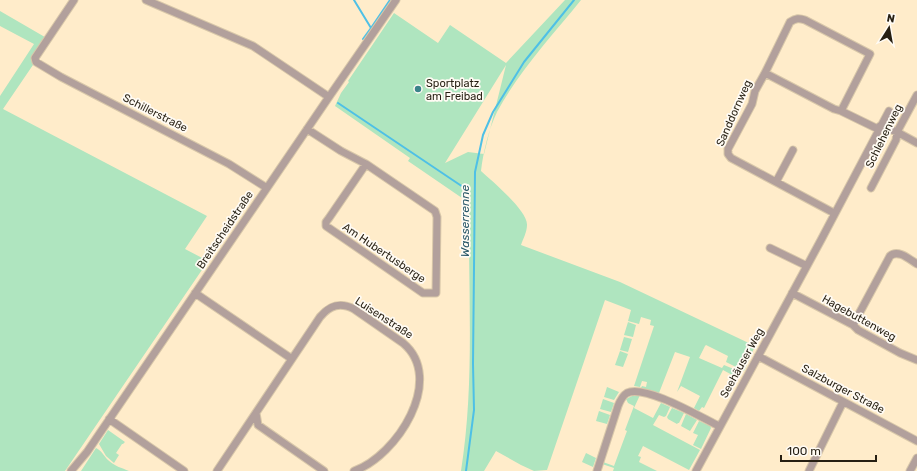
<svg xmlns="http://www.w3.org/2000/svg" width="917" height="471" viewBox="0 0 917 471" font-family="Rubik,sans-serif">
	<rect width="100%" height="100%" fill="#ffecca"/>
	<path fill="#afe5bf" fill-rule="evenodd" d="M565 0H581C552 36 519 71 497 112 489 128 483 153 481 171 492 181 528 211 527 225 527 232 523 239 521 245L620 282 755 346 744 371 726 362 728 356 706 345 705 346 699 358 722 368 724 365 736 370 734 376 723 370 704 408 702 407 699 411 694 408 700 396 681 386 677 392 690 357 675 352 659 393 641 388 642 386 646 387 647 382 642 381 640 387 634 386 654 326 650 325 651 320 641 317 639 324 628 321 631 310 605 300 547 470 534 471 521 465 496 451 484 471H461C475 383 468 293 469 204H464L462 198 408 161 410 158 335 106 341 93 349 82 348 81 394 13 438 43 450 25 506 63ZM506 65 484 154 468 152 445 163Z
		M0 11 50 40 3 109 207 216 185 249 208 261 65 471H0V96L34 44 0 26Z
		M628 322 636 325 633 337 624 335Z
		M624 337 632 339 628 352 620 350Z
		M620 351 628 354 623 367 615 365Z
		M607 387 619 392 614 400 604 397Z
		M634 395H640L634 408 653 418 661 403 670 407 666 416 664 417 659 415 653 425 700 450 689 470 643 446 638 456 641 457 639 462 657 471H613L614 468 602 464 603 462 614 466 627 431 625 430 634 406 628 403 626 399Z
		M603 399 614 403 611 412 600 409Z
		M672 408 684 413 679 423H678L677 424 668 419 667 417Z
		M599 411 610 415 607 424 596 421Z
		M686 414 697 420 690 431 681 426Z
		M699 421 710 426 711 428 701 449 693 445 698 435 693 433Z
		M108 430 125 442 123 444H122L116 453 119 455 114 463 106 456 99 444Z
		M96 448C101 450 104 456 108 460 114 466 122 468 129 471H81Z
		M586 453 596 458 593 467 582 462Z"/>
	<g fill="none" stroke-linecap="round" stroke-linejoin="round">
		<path stroke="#4ec0e6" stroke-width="2" d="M354 0 371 28 363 39
			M371 28 390 0
			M338 103 469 191
			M466 471 474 410 473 364 475 172 483 135 493 112 524 62 574 0"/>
		<g stroke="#d8c7a9" stroke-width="9">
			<path id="street" d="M74 0 35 58 36 62 61 77 229 164 267 188
				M146 0 253 46 329 97
				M765 73 755 91 752 104 728 149V154L731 158 834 213
				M841 111 870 54 805 20C799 18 796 18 790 22L765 73 834 109 841 111 878 129
				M880 126 897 132 917 143
				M307 129 341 151 366 164 435 211 437 217 436 293H423L326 226V222L329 218 366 164
				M776 182 793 150
				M871 188 896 140 897 132 917 95
				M770 248 807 266
				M195 293 292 359
				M792 293 853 325 858 330 900 353 917 360
				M853 325 890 256C898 249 909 259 917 264
				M758 356 917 441
				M256 413 258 425 324 471
				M109 419 184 471
				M71 471 87 452 331 94 396 0
				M217 471 320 317C330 305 340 302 354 309L403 343C446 379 397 456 354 471
				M597 471 618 406C620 401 622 396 627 393 645 384 702 418 719 426
				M696 471 821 240 889 111
				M809 471 843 402
				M910 471 917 458"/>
		</g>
		<use href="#street" stroke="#b2a09c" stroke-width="7"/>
	</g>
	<circle fill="#3b838a" stroke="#fffbf4" stroke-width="1.5" cx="418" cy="89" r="4"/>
	<g text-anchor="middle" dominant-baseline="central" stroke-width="3.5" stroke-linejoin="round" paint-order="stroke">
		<g font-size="11" fill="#261f12" stroke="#fffbf4" text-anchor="start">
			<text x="426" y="83">Sportplatz<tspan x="426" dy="13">am Freibad</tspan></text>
		</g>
		<g font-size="11" fill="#261f12" stroke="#fffbf4">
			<text transform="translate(155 113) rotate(27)">Schillerstraße</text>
			<text transform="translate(734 113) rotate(-66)">Sanddornweg</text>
			<text transform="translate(884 136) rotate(-64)">Schlehenweg</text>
			<text transform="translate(225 230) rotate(-56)">Breitscheidstraße</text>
			<text transform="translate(384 253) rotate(34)">Am Hubertusberge</text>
			<text transform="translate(384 318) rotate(33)">Luisenstraße</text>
			<text transform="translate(859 318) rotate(29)">Hagebuttenweg</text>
			<text transform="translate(742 363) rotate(-61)">Seehäuser Weg</text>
			<text transform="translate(843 389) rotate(28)">Salzburger Straße</text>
		</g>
		<g font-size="12" font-style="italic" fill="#265566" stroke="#fffbf4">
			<text transform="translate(465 221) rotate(-90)">Wasserrenne</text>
		</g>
	</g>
	<g transform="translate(889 28) rotate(11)" stroke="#fffbf4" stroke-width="3" paint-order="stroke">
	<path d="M0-3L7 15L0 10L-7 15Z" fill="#261f12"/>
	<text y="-6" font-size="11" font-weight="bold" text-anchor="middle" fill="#261f12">N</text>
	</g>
	<path d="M781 455v6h95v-6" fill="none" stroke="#261f12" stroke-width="2"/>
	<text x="787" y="455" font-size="12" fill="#261f12" stroke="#fffbf4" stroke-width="3" paint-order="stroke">100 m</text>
</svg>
